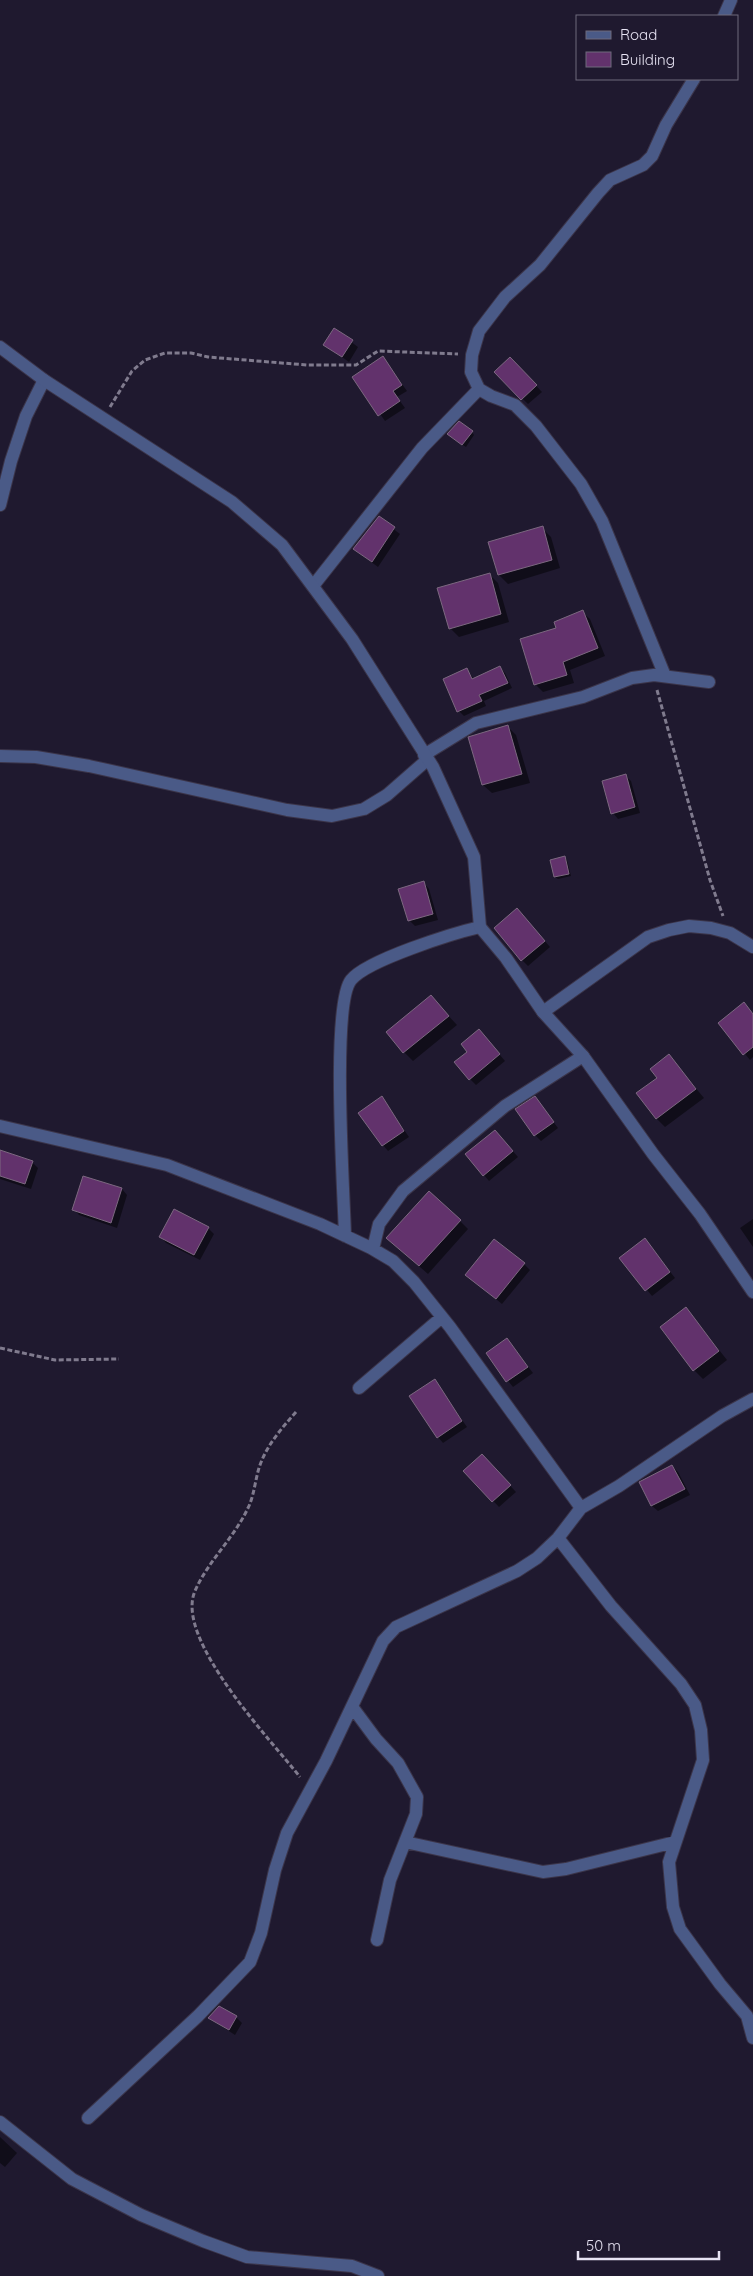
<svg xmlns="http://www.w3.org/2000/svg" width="753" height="2276" viewBox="0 0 753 2276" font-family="Quicksand,sans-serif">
	<rect width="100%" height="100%" fill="#1f192f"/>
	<path fill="#0007" d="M335 330 358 347 349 362 325 345Z
		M383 358 407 391 397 397 405 408 385 421 354 377Z
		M510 358 542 392 528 404 495 372Z
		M472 432 474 435 466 447 451 437Z
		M379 518 400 534 378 567 354 549Z
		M542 528 551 537 560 568 508 584 499 575Z
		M489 574 498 583 509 622 459 637 450 628Z
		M582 612 590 619 605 656 570 670 574 683 543 692 535 684 558 628Z
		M500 668 505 673 512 688 484 701 486 706 464 716 459 711 467 670 474 679Z
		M507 726 516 735 530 783 492 793 483 785Z
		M625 775 631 781 640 813 618 819 613 813Z
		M565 858 567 860 571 876 558 879 555 877Z
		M424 883 429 889 438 920 415 926 409 920Z
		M523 916 550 947 528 966 522 960Z
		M431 997 457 1025 413 1061 404 1052Z
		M753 1014V1057L750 1060 720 1023Z
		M485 1037 505 1061 476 1085 470 1079Z
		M669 1056 704 1098 665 1127 656 1118 659 1078Z
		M382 1098 409 1137 388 1151 383 1145Z
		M535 1098 558 1128 541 1141 535 1135Z
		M495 1131 518 1157 489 1181 484 1175Z
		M0 1151 32 1162 38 1168 31 1189 0 1179Z
		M122 1189 127 1195 117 1228 79 1215 74 1209Z
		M753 1219V1247L740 1228Z
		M460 1221 468 1229 428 1274 397 1247Z
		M208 1228 214 1234 200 1260 166 1243 161 1237Z
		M650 1246 675 1278 652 1296 621 1258Z
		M524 1264 530 1270 502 1304 473 1280Z
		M686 1308 727 1360 703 1379 694 1370Z
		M512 1346 533 1373 513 1387 487 1354Z
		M434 1380 467 1427 443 1443 438 1437Z
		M487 1461 516 1492 499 1507 465 1471Z
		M672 1466 678 1472 690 1495 658 1511 652 1506Z
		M236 2017 242 2023 235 2035 209 2018Z
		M0 2137 17 2153 5 2167 0 2163Z"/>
	<path fill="#62326c" stroke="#7c6880" d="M334 328 353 340 342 357 323 345Z
		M383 356 402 385 393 391 400 401 378 416 352 377Z
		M510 357 537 385 521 400 494 372Z
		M459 421 473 431 462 445 447 434Z
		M379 516 395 527 372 562 353 549Z
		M543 526 552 560 498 575 488 542Z
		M490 573 501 614 449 629 437 588Z
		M583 610 598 648 563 662 567 675 534 685 520 639 556 628 554 622Z
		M500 666 508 683 479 695 482 701 457 712 443 679 467 668 472 679Z
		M508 725 522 774 482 785 468 737Z
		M626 774 635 807 611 814 602 781Z
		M565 856 569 874 554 877 550 860Z
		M424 881 433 914 408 921 398 889Z
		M517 908 545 941 521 961 494 928Z
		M431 995 449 1016 403 1053 386 1032Z
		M744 1002 753 1014V1047L743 1055 718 1023Z
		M479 1029 500 1054 469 1080 454 1062 467 1052 461 1044Z
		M669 1054 696 1089 656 1119 636 1093 657 1078 650 1069Z
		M382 1096 404 1131 382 1146 358 1113Z
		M535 1096 554 1122 534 1136 515 1109Z
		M495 1130 513 1151 483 1176 465 1154Z
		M0 1150 33 1161 25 1184 0 1176Z
		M83 1176 122 1188 111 1223 72 1210Z
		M429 1191 461 1220 419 1266 386 1238Z
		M174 1209 209 1227 194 1255 159 1237Z
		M645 1238 670 1272 645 1291 619 1258Z
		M494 1239 525 1263 496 1299 465 1275Z
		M686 1307 719 1351 693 1371 660 1327Z
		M507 1338 528 1367 506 1382 486 1353Z
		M435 1379 462 1421 437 1438 409 1396Z
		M482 1454 511 1485 492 1502 463 1471Z
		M672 1465 685 1489 651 1506 639 1482Z
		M219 2006 237 2016 229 2030 208 2018Z"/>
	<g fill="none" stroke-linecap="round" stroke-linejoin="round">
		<g stroke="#3b354a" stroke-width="14">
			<path id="minor" d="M724 16 731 0
				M0 505 11 461 26 416 44 380
				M313 586 422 448 479 389
				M665 676 602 521 581 484 536 426 515 405 491 396 479 389 471 372 472 355 479 331 505 297 540 265 598 193 610 180 643 165 652 156 666 125 694 79
				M424 755 476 723 583 697 632 678 654 675 709 682
				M0 756 36 757 89 766 287 810 332 816 364 809 387 795 427 760
				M543 1012 648 937 669 930 689 926 711 928 730 933 753 947
				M0 1126 167 1165 320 1224 371 1248 393 1261 414 1282 450 1327 581 1508
				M345 1236C344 1195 331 1005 351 980 367 960 454 933 480 927
				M373 1249 379 1224 403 1191 505 1106 583 1056
				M359 1388 442 1317
				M558 1538 611 1606 681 1684 695 1705 701 1730 703 1760 669 1862 673 1907 680 1929 720 1984 747 2016 753 2038
				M353 1708 376 1739 398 1763 417 1797 416 1814 390 1880 377 1940
				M405 1842 543 1872 566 1869 675 1842
				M88 2118 198 2016 250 1962 261 1933 275 1870 287 1833 326 1761 383 1641 396 1627 517 1571 537 1558 558 1538 581 1508 619 1486 722 1416 753 1399
				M0 2122 72 2179 141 2215 203 2241 247 2257 352 2266 378 2276"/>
		</g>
		<g stroke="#3b354a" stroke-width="14">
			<path id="tertiary" d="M0 347 44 380 232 502 282 545 352 639 433 767 474 857 480 927 506 958 543 1012 583 1056 653 1154 700 1214 753 1292"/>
		</g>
		<path stroke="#807b8e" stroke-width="3" stroke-dasharray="5 2.5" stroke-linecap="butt" d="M110 407 132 371 145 360 165 353H191L208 357 307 365H356L378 351 458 354
			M657 690 710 880 723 916
			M0 1348 55 1360 119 1359
			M296 1412C281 1429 266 1446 259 1468 255 1481 254 1496 248 1508 234 1538 208 1561 195 1591 174 1639 271 1740 300 1777"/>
		<use href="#minor" stroke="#4a5a87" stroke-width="12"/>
		<use href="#tertiary" stroke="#4a5a87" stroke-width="12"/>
	</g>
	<rect x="576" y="15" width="162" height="65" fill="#1f192f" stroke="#6f6a7d"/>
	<rect x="586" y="31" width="25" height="8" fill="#4a5a87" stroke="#6f6a7d"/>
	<text x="620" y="40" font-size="15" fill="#e7e3f3">Road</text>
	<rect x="586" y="52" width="25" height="15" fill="#62326c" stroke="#6f6a7d"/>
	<text x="620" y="65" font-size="15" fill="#e7e3f3">Building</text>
	<path d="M578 2251v8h141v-8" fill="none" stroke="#e7e3f3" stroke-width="2.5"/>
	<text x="586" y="2251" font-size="15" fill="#e7e3f3" stroke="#1f192f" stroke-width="4" paint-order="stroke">50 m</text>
</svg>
